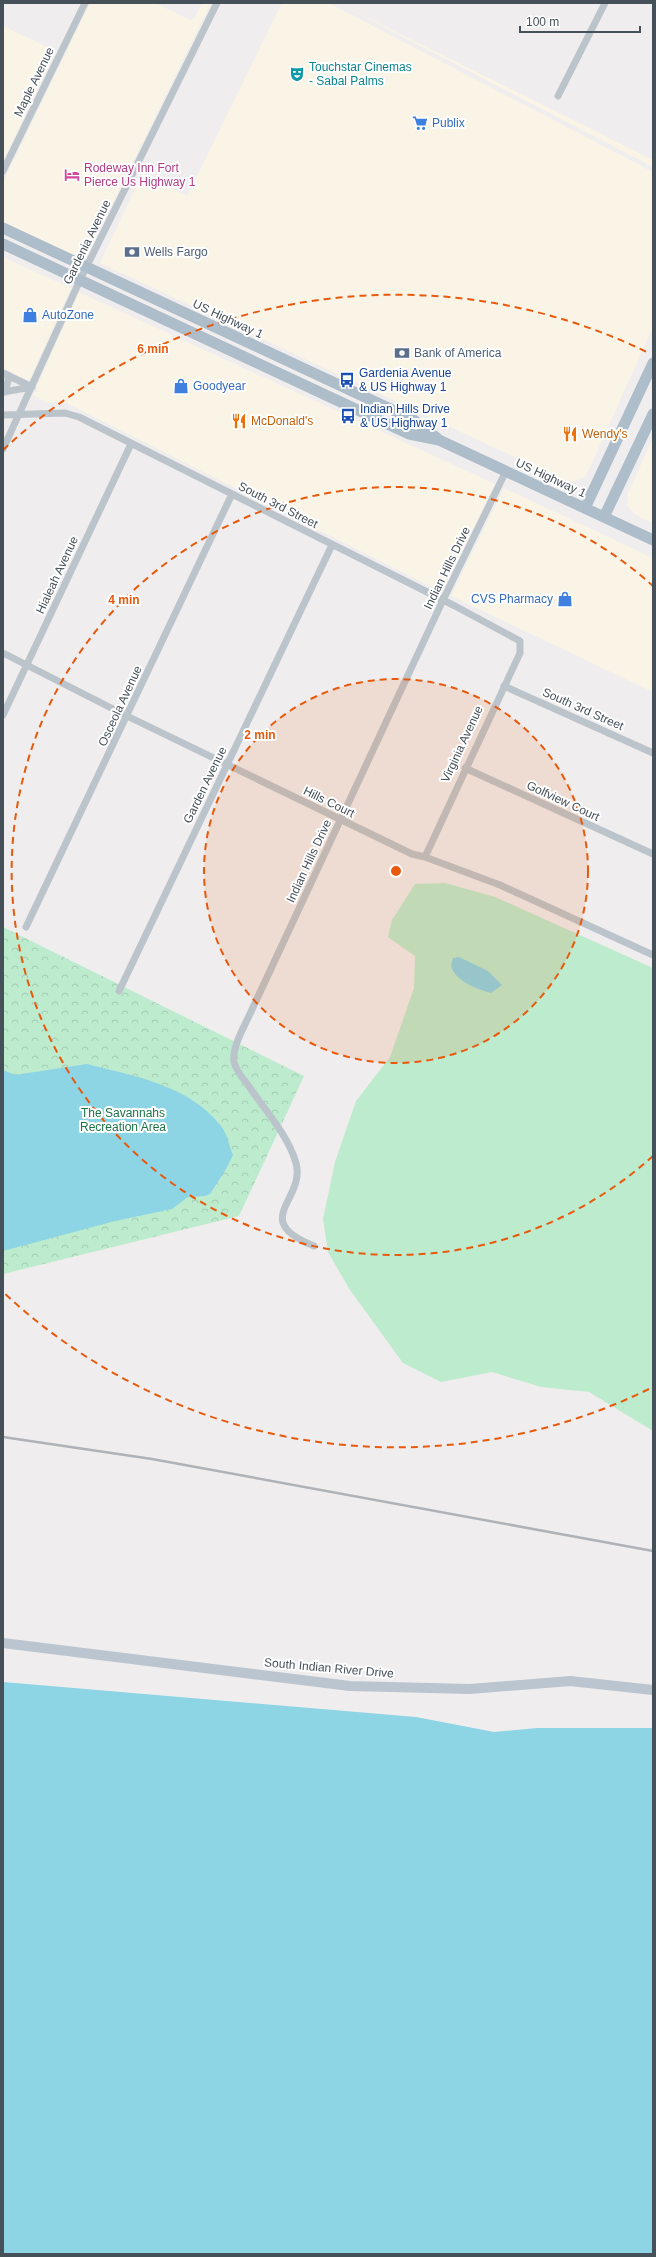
<svg xmlns="http://www.w3.org/2000/svg" width="656" height="2257" viewBox="0 0 656 2257" font-family="Helvetica,sans-serif">
	<defs>
		<pattern id="park-crowns" width="20" height="18" patternUnits="userSpaceOnUse"><rect width="20" height="18" fill="#bdebce"/><path d="M2 6a3 3 0 1 1 6 0M12 15a3 3 0 1 1 6 0" fill="none" stroke="#a4cbb3"/></pattern>
	</defs>
	<rect width="100%" height="100%" fill="#efeded"/>
	<path fill="#faf4e6" d="M90 3H155L191 20 195 18 202 3H211L84 261 3 222V182Z
		M282 3H329L653 172V327L586 476 570 483 100 263 142 174 187 196Z
		M338 3 653 160V167Z
		M3 26 56 51 3 161Z
		M3 257 71 288 29 381 3 368Z
		M79 292 495 484 442 592 64 402 47 403 33 395 37 390 36 388Z
		M653 438V523L636 515 627 505 628 493Z
		M504 488 653 558V692L451 596Z"/>
	<path fill="#bdebce" d="M445 883 495 897 653 968V1431L589 1392 541 1387 492 1372 441 1382 403 1363 350 1290 328 1252 323 1219 335 1162 356 1101 390 1057 414 988 415 956 388 937 392 920 415 884Z"/>
	<path fill="url(#park-crowns)" d="M3 927 304 1076 239 1216 3 1274Z"/>
	<path fill="#8dd4e5" d="M459 957 488 971 502 985 491 993C477 989 455 981 451 966L453 958Z
		M87 1064C134 1076 189 1085 221 1126 227 1133 229 1146 233 1155L226 1169 210 1194 205 1196 188 1197 172 1209 115 1221 3 1251V1070L15 1075Z
		M3 1682 416 1717 494 1732 537 1728H653V2254H3Z"/>
	<g fill="none" stroke-linecap="round" stroke-linejoin="round">
		<path stroke="#bcc4cb" stroke-width="7" d="M558 96 605 3
			M3 171 85 3
			M3 373 32 387
			M3 392 32 387
			M5 392 8 381V375
			M3 415 65 413 79 417 455 606 520 641V653L425 857
			M3 449 80 280 217 3
			M3 653 127 716 412 854 425 857 500 885 653 955
			M504 686 653 753
			M3 715 131 444
			M465 768 653 854
			M26 927 232 494
			M119 991 332 545
			M314 1246C249 1220 306 1200 296 1163 288 1135 264 1109 248 1085 243 1079 236 1070 234 1062 232 1048 242 1031 248 1018L443 600 506 471"/>
		<path stroke="#bbc5d0" stroke-width="10" d="M3 1643 350 1686 470 1689 570 1681 653 1690"/>
		<path stroke="#aebdca" stroke-width="11" d="M3 228 414 420 437 438
			M3 244 409 434 439 440 653 540
			M585 508 653 363
			M604 517 653 414"/>
		<path stroke="#afb2b7" stroke-width="2.5" d="M3 1437 152 1459 653 1551"/>
	</g>
	<circle cx="396" cy="871" r="192" fill="#e8590c" fill-opacity=".12"/>
	<g fill="none" stroke="#e8590c" stroke-width="2" stroke-dasharray="7 5">
		<circle cx="396" cy="871" r="192"/>
		<path d="M653 1156A384 384 0 1 1 653 586"/>
		<path d="M649 1389A576 576 0 0 1 3 1292M3 450A576 576 0 0 1 649 353"/>
	</g>
	<defs>
		<g id="theatre-bare" transform="scale(1.2)"><path d="M-5-5.5Q0-4 5-5.5V0Q5 5 0 6Q-5 5-5 0ZM-3.3-2.5H-1v1.5H-3.3ZM1-2.5H3.3v1.5H1ZM-2.8 1Q0 5.5 2.8 1Z" fill="#0f9aa8" stroke="#fff" stroke-width="2.5" paint-order="stroke"/></g>
		<g id="supermarket-bare" transform="scale(1.2)"><path d="M-6-5.5h2.5l.6 2H6L4.5 2H-2.5L-4.4-4H-6ZM-1.5 3.2a1.3 1.3 0 1 0 .1 0ZM3 3.2a1.3 1.3 0 1 0 .1 0Z" fill="#3f7fe0" stroke="#fff" stroke-width="2.5" paint-order="stroke"/></g>
		<g id="hotel-bare" transform="scale(1.2)"><path d="M-6-4.5h1.5V1H6V5H4.5V3h-9V5H-6ZM-4 0a1.8 1.8 0 1 1 3.6 0ZM.5 0V-2.5h3Q6-2.5 6 0Z" fill="#d1479c" stroke="#fff" stroke-width="2.5" paint-order="stroke"/></g>
		<g id="bank-bare" transform="scale(1.2)"><path d="M-6-4H6V4H-6ZM0-2.3a2.3 2.3 0 1 0 0 4.6a2.3 2.3 0 1 0 0-4.6Z" fill="#5c6f8a" stroke="#fff" stroke-width="2.5" paint-order="stroke"/></g>
		<g id="shop-bare" transform="scale(1.2)"><path d="M-5-2.5h2.3a2.7 3.5 0 0 1 5.4 0H5L5.5 6h-11ZM-1.5-2.5h3a1.5 2.3 0 0 0-3 0Z" fill="#3f7fe0" stroke="#fff" stroke-width="2.5" paint-order="stroke"/></g>
		<g id="bus-bare" transform="scale(1.2)"><path d="M-5-6H5V4H4V6H2V4H-2V6H-4V4H-5ZM-3.5-4V0h7V-4ZM-3.5 1.2v1.5H-2V1.2ZM2 1.2v1.5H3.5V1.2Z" fill="#1a4fb4" stroke="#fff" stroke-width="2.5" paint-order="stroke"/></g>
		<g id="restaurant-bare" transform="scale(1.2)"><path d="M-5-6h1v4h1v-4h1v4h1v-4h1v5L-1.5 .5V6h-2V.5L-5-1ZM5-6V6H3V1.5H1.5Q1.5-4 5-6Z" fill="#e8710a" stroke="#fff" stroke-width="2.5" paint-order="stroke"/></g>
	</defs>
	<g fill-rule="evenodd">
		<use href="#theatre-bare" x="297" y="74"/>
		<use href="#supermarket-bare" x="420" y="123"/>
		<use href="#hotel-bare" x="72" y="175"/>
		<use href="#bank-bare" x="132" y="252"/>
		<use href="#shop-bare" x="30" y="315"/>
		<use href="#bank-bare" x="402" y="353"/>
		<use href="#bus-bare" x="347" y="380"/>
		<use href="#shop-bare" x="181" y="386"/>
		<use href="#bus-bare" x="348" y="416"/>
		<use href="#restaurant-bare" x="239" y="421"/>
		<use href="#restaurant-bare" x="570" y="434"/>
		<use href="#shop-bare" x="565" y="599"/>
	</g>
	<g text-anchor="middle" dominant-baseline="central" stroke-width="4" stroke-linejoin="round" paint-order="stroke">
		<g font-size="12" fill="#0d838f" stroke="#fff" text-anchor="start">
			<text x="309" y="67">Touchstar Cinemas<tspan x="309" dy="14">- Sabal Palms</tspan></text>
		</g>
		<g font-size="12" fill="#465059" stroke="#fff">
			<text transform="translate(34 82) rotate(-64)">Maple Avenue</text>
			<text transform="translate(87 242) rotate(-64)">Gardenia Avenue</text>
			<text transform="translate(228 319) rotate(25)">US Highway 1</text>
			<text transform="translate(551 478) rotate(25)">US Highway 1</text>
			<text transform="translate(278 505) rotate(27)">South 3rd Street</text>
			<text transform="translate(447 568) rotate(-64)">Indian Hills Drive</text>
			<text transform="translate(57 575) rotate(-65)">Hialeah Avenue</text>
			<text transform="translate(120 706) rotate(-65)">Osceola Avenue</text>
			<text transform="translate(583 709) rotate(24)">South 3rd Street</text>
			<text transform="translate(462 744) rotate(-65)">Virginia Avenue</text>
			<text transform="translate(205 785) rotate(-64)">Garden Avenue</text>
			<text transform="translate(563 801) rotate(25)">Golfview Court</text>
			<text transform="translate(329 802) rotate(26)">Hills Court</text>
			<text transform="translate(309 861) rotate(-65)">Indian Hills Drive</text>
			<text transform="translate(329 1668) rotate(5)">South Indian River Drive</text>
		</g>
		<g font-size="12" fill="#366cbe" stroke="#fff" text-anchor="start">
			<text x="432" y="123">Publix</text>
			<text x="42" y="315">AutoZone</text>
			<text x="193" y="386">Goodyear</text>
			<text x="553" y="599" text-anchor="end">CVS Pharmacy</text>
		</g>
		<g font-size="12" fill="#b23c85" stroke="#fff" text-anchor="start">
			<text x="84" y="168">Rodeway Inn Fort<tspan x="84" dy="14">Pierce Us Highway 1</tspan></text>
		</g>
		<g font-size="12" fill="#4e5e75" stroke="#fff" text-anchor="start">
			<text x="144" y="252">Wells Fargo</text>
			<text x="414" y="353">Bank of America</text>
		</g>
		<g font-size="12" fill="#164399" stroke="#fff" text-anchor="start">
			<text x="359" y="373">Gardenia Avenue<tspan x="359" dy="14">&amp; US Highway 1</tspan></text>
			<text x="360" y="409">Indian Hills Drive<tspan x="360" dy="14">&amp; US Highway 1</tspan></text>
		</g>
		<g font-size="12" fill="#c56008" stroke="#fff" text-anchor="start">
			<text x="251" y="421">McDonald's</text>
			<text x="582" y="434">Wendy's</text>
		</g>
		<g font-size="12" fill="#1c7547" stroke="#fff">
			<text x="123" y="1113">The Savannahs<tspan x="123" dy="14">Recreation Area</tspan></text>
		</g>
	</g>
	<circle cx="396" cy="871" r="6" fill="#e8590c" stroke="#fff" stroke-width="2"/>
	<g font-size="12" text-anchor="middle" font-weight="bold" fill="#e8590c" stroke="#fff" stroke-width="4" stroke-linejoin="round" paint-order="stroke">
		<text x="153" y="353">6 min</text>
		<text x="124" y="604">4 min</text>
		<text x="260" y="739">2 min</text>
	</g>
	<rect width="656" height="2257" fill="none" stroke="#465059" stroke-width="8"/>
	<path d="M520 26v6h120v-6" fill="none" stroke="#465059" stroke-width="2"/>
	<text x="526" y="26" font-size="12" fill="#465059" stroke="#ffffff" stroke-width="3" paint-order="stroke">100 m</text>
</svg>
